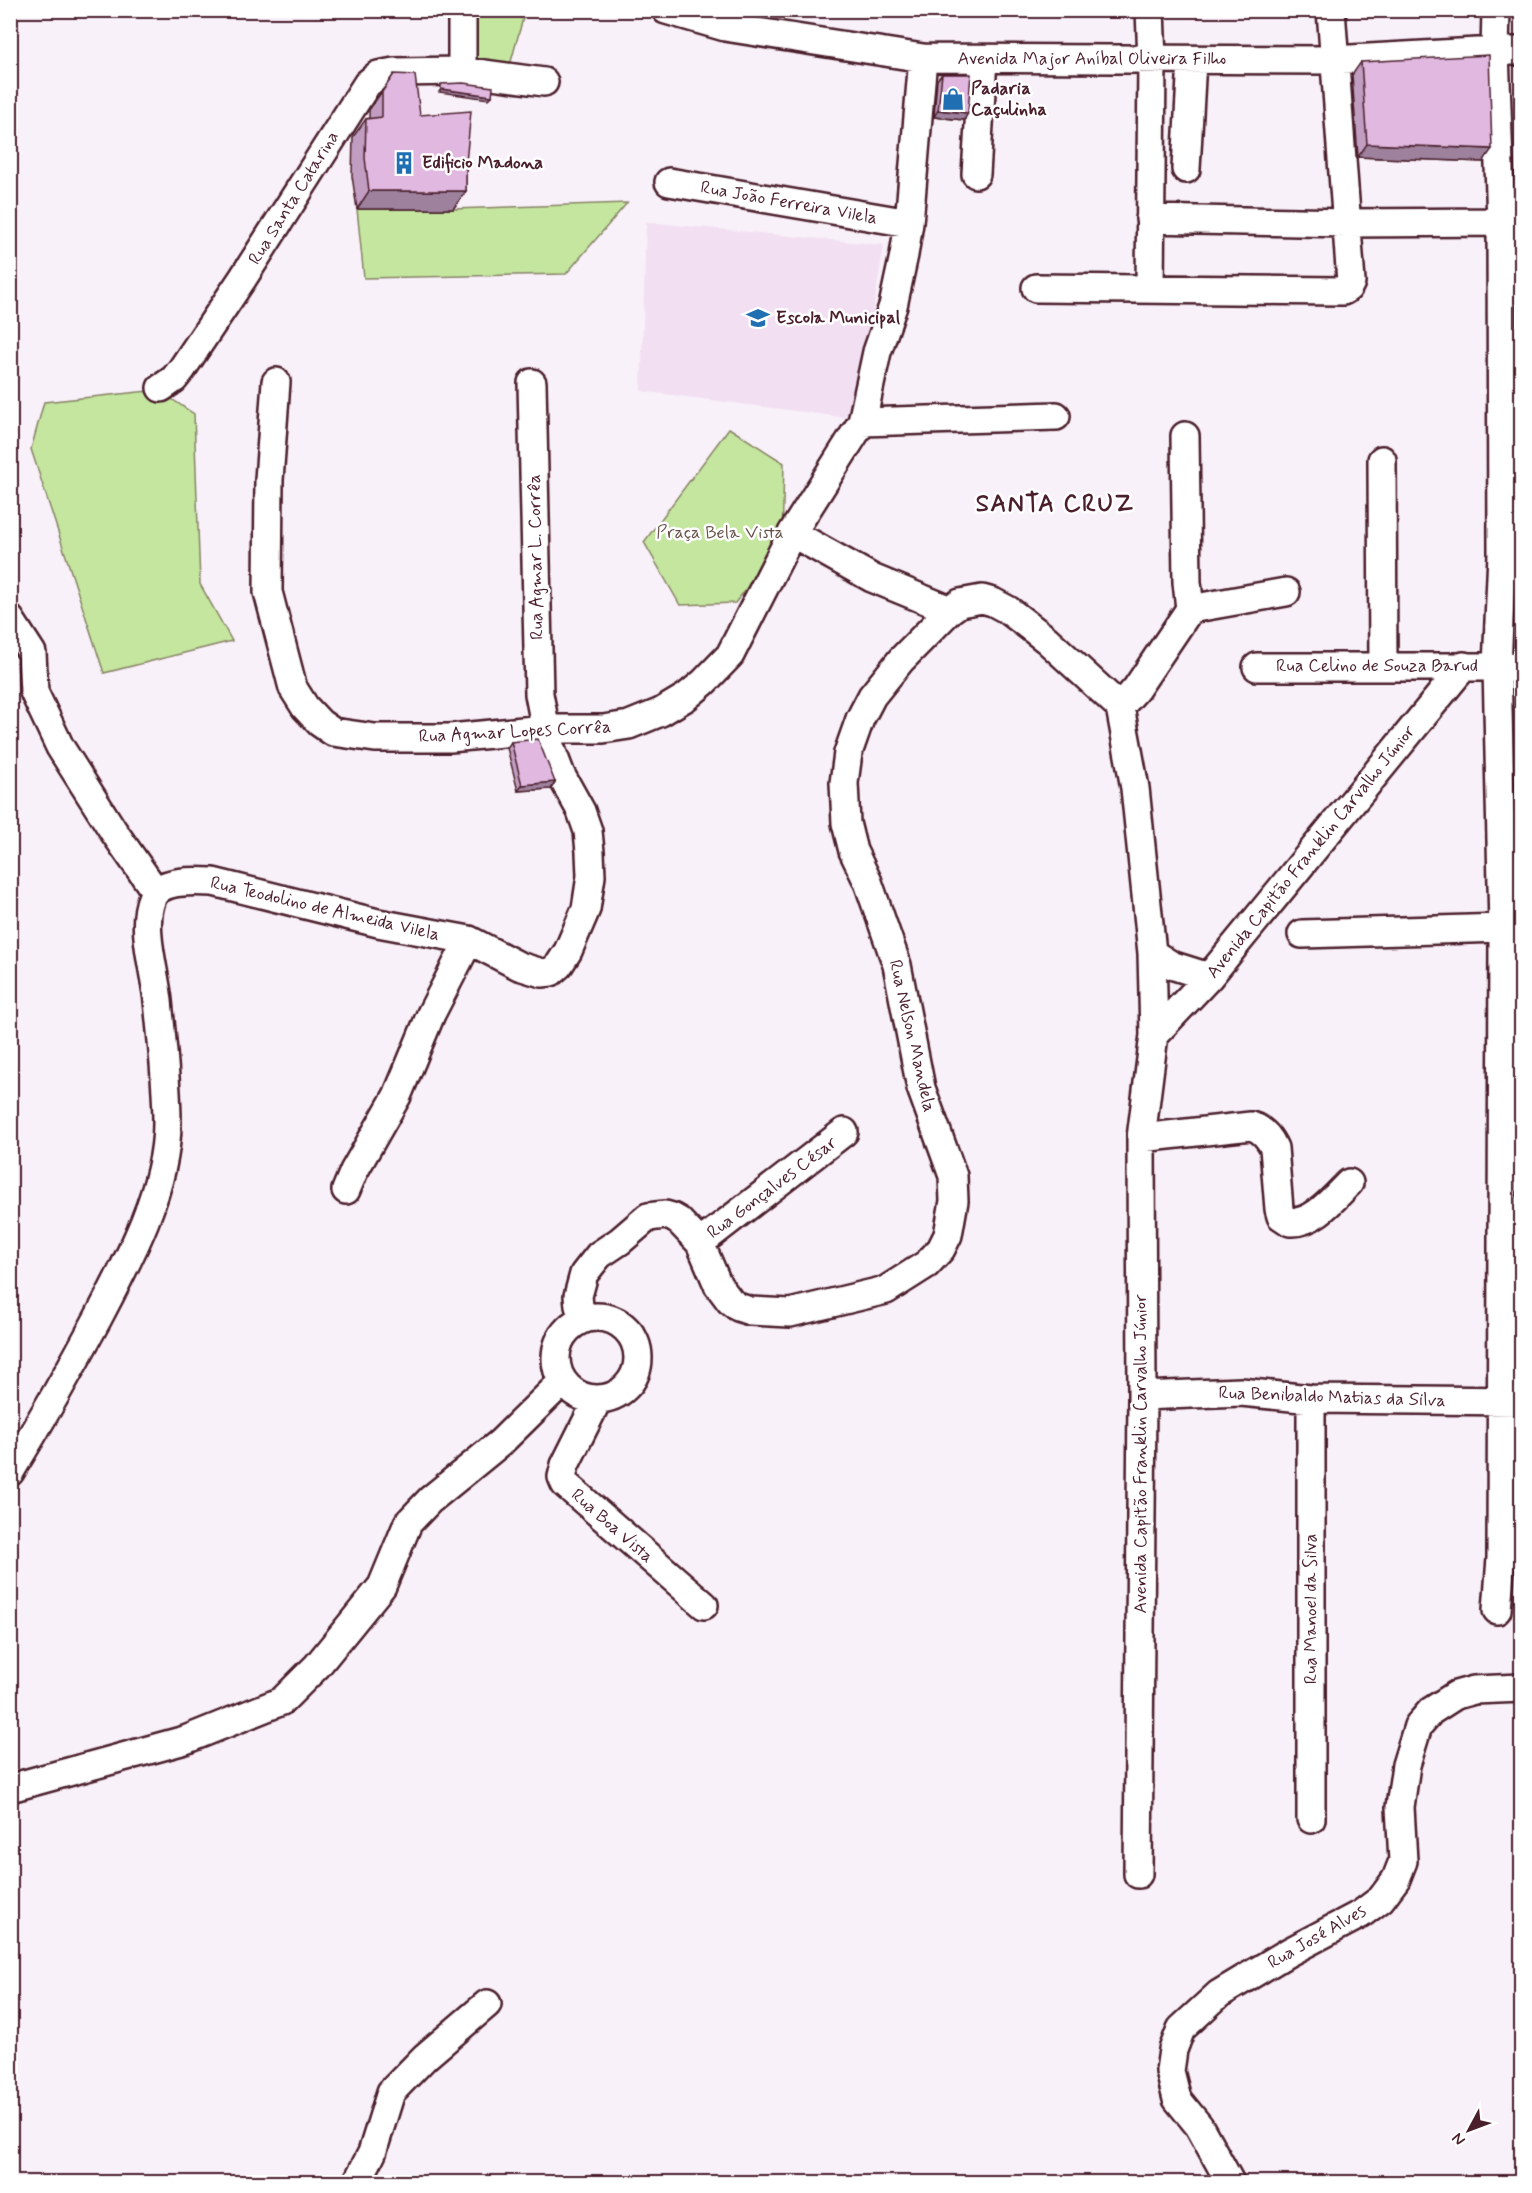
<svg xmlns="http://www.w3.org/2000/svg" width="1532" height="2193" viewBox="0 0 1532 2193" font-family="Mynerve,sans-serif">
	<rect width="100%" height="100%" fill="#f9f1f9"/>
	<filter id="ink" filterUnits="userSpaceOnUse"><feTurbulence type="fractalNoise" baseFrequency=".0167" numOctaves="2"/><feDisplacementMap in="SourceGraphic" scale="12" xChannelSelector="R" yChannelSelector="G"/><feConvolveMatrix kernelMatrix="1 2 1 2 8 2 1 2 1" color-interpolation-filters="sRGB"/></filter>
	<g filter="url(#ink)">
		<path fill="#f2e0f2" d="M646 222 884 245 856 419 641 391Z"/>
		<path fill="#c4e69f" stroke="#878265" stroke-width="1.5" d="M466 11H525L507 76 463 68Z
			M627 203 566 274 364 278 357 209H453Z
			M158 390 194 414 200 584 232 641 104 673 31 449 44 402Z
			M729 428 784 463 782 543 735 603 680 605 644 542Z"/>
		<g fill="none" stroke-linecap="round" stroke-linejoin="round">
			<g stroke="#4a1f2b" stroke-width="32">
				<path id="minor" d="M666 10 725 27 923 58 1333 60 1495 51H1522
					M1150 10 1152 60 1150 289
					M1496 10 1495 51 1501 222 1502 554 1497 666 1503 928 1501 1558 1497 1610
					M462 71 544 82
					M1186 169 1192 60
					M976 174 983 59
					M669 182 909 223
					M1150 219 1346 223 1501 222
					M1036 288 1343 291 1348 288 1351 282 1331 10
					M276 382 269 480 268 592 293 688 305 707 320 723 333 732 375 738H450L545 729H603L629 725 661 712 686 697 704 682 730 655 792 533 862 422 877 352 893 306 904 255 909 223 923 58
					M161 388 174 379 182 369 243 278 367 84 378 75 394 72 462 71V10
					M862 422 1056 416
					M1382 460 1383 667
					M792 533 872 578 950 610
					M1190 609 1286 592
					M10 619 32 653 34 692 60 747 114 832 156 892
					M1257 667H1522
					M1120 707 1136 689 1190 609 1187 582 1185 436
					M1302 934 1503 928
					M1152 953 1171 965 1209 977
					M1154 1035 1209 977 1464 666
					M1141 1138 1251 1126C1262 1129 1269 1137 1274 1148L1279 1209 1281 1216 1290 1222C1313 1224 1334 1198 1349 1183
					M346 1190 354 1171 397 1096 431 1014 469 940
					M700 1243 844 1132
					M556 1358a41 41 0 1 1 82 0a41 41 0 1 1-82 0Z
					M585 1319 579 1306 578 1296 584 1274 599 1255 620 1241 648 1217 665 1215 672 1217 679 1221 700 1243 718 1285 730 1301 738 1307 750 1311 790 1313 886 1290 927 1264 941 1249 948 1235 954 1201 953 1176 921 1088 897 965 868 882 853 851 846 823 844 783 848 753 860 719 872 696 901 660 950 610 960 603 982 599 993 602 1008 610 1047 640 1120 707 1135 788 1152 953 1154 1035 1141 1138 1142 1396 1138 1874
					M1142 1396 1241 1392 1311 1399 1522 1401
					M598 1399 565 1465 562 1477 565 1484 704 1605
					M1311 1399V1819
					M10 1472C41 1421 70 1370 98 1318 128 1261 167 1189 167 1123 167 1083 162 1041 158 1001 155 971 140 927 152 898 159 879 196 881 213 882L378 923 469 940 519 966 542 973 551 972 559 965 568 951 586 909 591 876 590 852 588 831 581 811 561 775 548 741 539 694 532 383
					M10 1788 185 1740 282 1701 317 1666 382 1586 408 1523 430 1500 500 1443 563 1381
					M357 2182 372 2153 391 2092 425 2057 487 2004
					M1230 2182 1199 2126 1177 2099 1170 2071 1173 2050 1181 2029 1219 1994 1289 1952 1361 1914 1381 1899 1396 1879 1403 1861 1400 1807 1406 1765 1418 1726 1431 1711 1456 1695 1474 1690 1522 1688"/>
			</g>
			<use href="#minor" stroke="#fff" stroke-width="27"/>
		</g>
		<path fill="#c19ec1" stroke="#4a1f2b" stroke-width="1.5" d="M1361 62 1483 162 1358 157 1352 75Z
			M942 74 968 113 964 120 934 117 937 80Z
			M392 77 420 115 466 163V191L453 209H357L352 176 353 137 366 119 369 118V110Z
			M511 742 555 782 551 789 518 791 507 748Z"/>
		<path fill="#9d819d" stroke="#4a1f2b" stroke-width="1.5" d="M441 89 492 96 489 99 439 92Z
			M938 110 968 113 964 120 934 117Z
			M1367 144 1492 149 1483 162 1358 157Z
			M369 191H466L453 209H357Z
			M555 782 551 789 518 791 522 785Z"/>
		<path fill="#e0b8e0" stroke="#4a1f2b" stroke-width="1.5" d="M1489 55 1492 149 1367 144 1361 62Z
			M394 74 415 75 420 115 471 111 466 163V191H369L365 158 366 119 382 117V92Z
			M942 74H971L968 113 938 110Z
			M463 83 493 87 492 96 441 89V84Z
			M538 739 555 782 522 785 511 742Z"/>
	</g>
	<defs>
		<g id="shop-bare" transform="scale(1.8)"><path d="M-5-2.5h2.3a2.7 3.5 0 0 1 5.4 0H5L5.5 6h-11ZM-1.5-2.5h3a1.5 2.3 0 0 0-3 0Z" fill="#1f6fb2" stroke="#fff" stroke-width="2.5" paint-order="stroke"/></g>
		<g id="building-bare" transform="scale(1.8)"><path d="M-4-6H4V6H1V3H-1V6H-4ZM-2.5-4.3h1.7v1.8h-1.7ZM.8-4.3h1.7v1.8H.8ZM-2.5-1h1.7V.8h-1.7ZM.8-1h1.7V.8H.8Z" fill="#1f6fb2" stroke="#fff" stroke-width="2.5" paint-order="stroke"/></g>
		<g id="school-bare" transform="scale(1.8)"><path d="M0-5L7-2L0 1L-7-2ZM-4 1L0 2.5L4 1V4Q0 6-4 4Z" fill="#1f6fb2" stroke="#fff" stroke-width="2.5" paint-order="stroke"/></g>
	</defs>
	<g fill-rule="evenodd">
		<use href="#shop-bare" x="953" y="99"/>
		<use href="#building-bare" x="404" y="163"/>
		<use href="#school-bare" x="758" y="318"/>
	</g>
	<g text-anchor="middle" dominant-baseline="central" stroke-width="5" stroke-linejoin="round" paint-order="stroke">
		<g font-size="18" fill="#4a1f2b" stroke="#fff">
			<text x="1092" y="59">Avenida Major Aníbal Oliveira Filho</text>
			<text transform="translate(294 198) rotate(-58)">Rua Santa Catarina</text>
			<text transform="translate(789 203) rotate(10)">Rua João Ferreira Vilela</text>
			<text transform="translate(536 557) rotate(-91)">Rua Agmar L. Corrêa</text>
			<text x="1377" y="666">Rua Celino de Souza Barud</text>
			<text transform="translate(515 732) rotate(-3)">Rua Agmar Lopes Corrêa</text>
			<text transform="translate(1311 852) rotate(-51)">Avenida Capitão Franklin Carvalho Júnior</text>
			<text transform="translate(325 909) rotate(13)">Rua Teodolino de Almeida Vilela</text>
			<text transform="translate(912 1036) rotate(77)">Rua Nelson Mandela</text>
			<text transform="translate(772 1188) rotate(-37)">Rua Gonçalves César</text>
			<text transform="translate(1332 1397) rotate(2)">Rua Benibaldo Matias da Silva</text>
			<text transform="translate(1141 1454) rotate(-90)">Avenida Capitão Franklin Carvalho Júnior</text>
			<text transform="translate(612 1526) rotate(41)">Rua Boa Vista</text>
			<text transform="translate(1311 1609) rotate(-90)">Rua Manoel da Silva</text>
			<text transform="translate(1317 1937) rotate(-30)">Rua José Alves</text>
		</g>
		<g font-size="18" font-weight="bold" fill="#4a1f2b" stroke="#fff" text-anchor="start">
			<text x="971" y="89">Padaria<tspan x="971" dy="21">Caçulinha</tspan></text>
			<text x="422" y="163">Edificio Madona</text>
			<text x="776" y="318">Escola Municipal</text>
		</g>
		<g font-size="18" fill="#685148" stroke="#fff">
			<text x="720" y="533">Praça Bela Vista</text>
		</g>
		<g font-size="24" font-weight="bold" letter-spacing="1.5" fill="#4a1f2b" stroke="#fff">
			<text x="1055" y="504">SANTA CRUZ</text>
		</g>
	</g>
	<rect width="1532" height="2193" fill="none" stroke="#fff" stroke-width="36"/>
	<rect x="18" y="18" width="1496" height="2157" fill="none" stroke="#4a1f2b" stroke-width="2" filter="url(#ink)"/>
	<g transform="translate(1469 2130) rotate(229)" stroke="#ffffff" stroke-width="4.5" paint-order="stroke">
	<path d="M0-4.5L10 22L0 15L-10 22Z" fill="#4a1f2b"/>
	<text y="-9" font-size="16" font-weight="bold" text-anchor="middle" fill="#4a1f2b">N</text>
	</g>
</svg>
